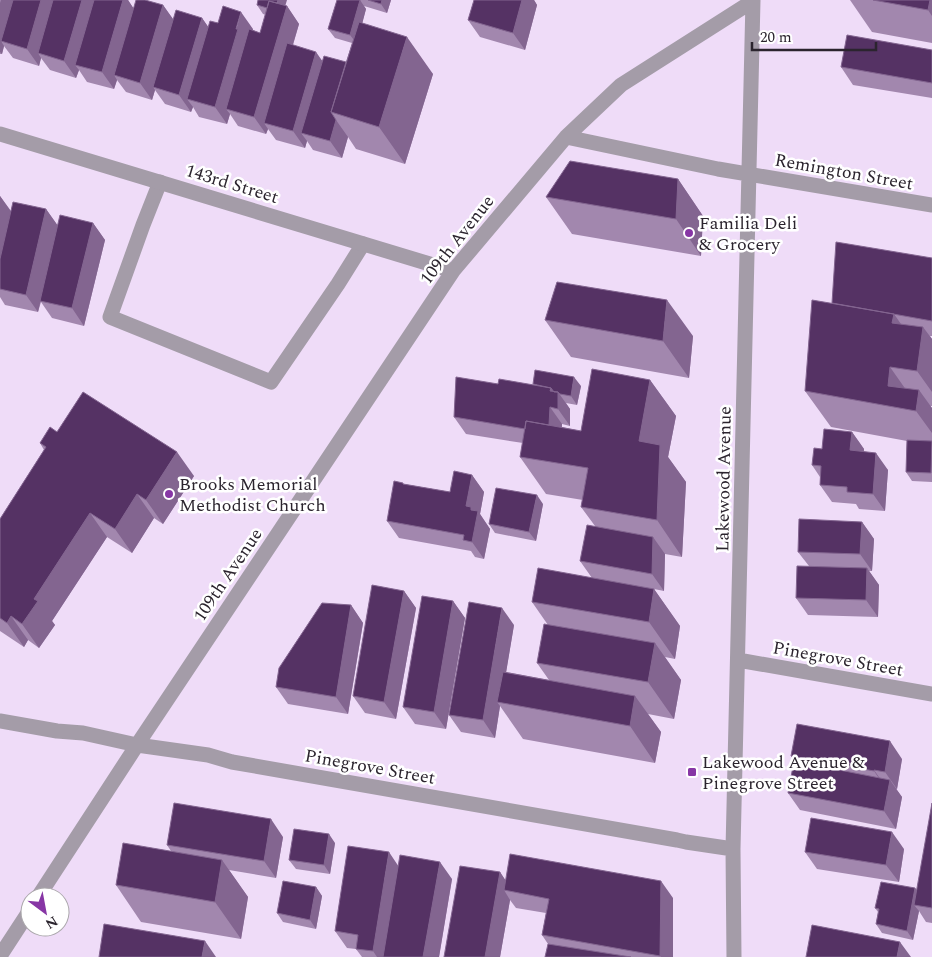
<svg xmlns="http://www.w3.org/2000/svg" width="932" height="957" viewBox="0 0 932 957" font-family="Spectral,serif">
	<rect width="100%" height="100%" fill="#efdcf8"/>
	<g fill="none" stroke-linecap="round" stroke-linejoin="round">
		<path stroke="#a49ca8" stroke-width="15" d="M160 182 143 225 110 317 271 382 338 284 363 244"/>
		<path stroke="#a49ca8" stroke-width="15" d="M0 134 453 271
			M566 137 718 169 932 205
			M738 660 932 694
			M0 721 57 731 83 733 137 745 208 755 232 762 677 840 686 842 733 849
			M38 897 137 745 453 271 566 137 621 85 753 1
			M0 956 30 910
			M734 957 733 849 753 0"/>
	</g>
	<path fill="#a287ae" d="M0 0H128L133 8 163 5 173 19 202 18 208 27 253 29V30L260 33 266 15 263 14 257 5 285 6H287L299 24 293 45 323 61 346 62 352 43 335 38 328 29 337 0H391L387 13 364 6 366 9 362 23 433 74 405 164 356 149 348 137 342 158 313 150 307 141 305 148 276 140 268 129 266 134 238 126 230 114 227 124 199 117 193 107 191 112 165 104 155 90 152 100 126 92 117 80 114 89 87 82 79 70 76 78 50 70 41 58 39 66 13 58 4 46 2 54H0Z
		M474 0H534L537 5 525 50 480 37 468 20Z
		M850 0H932V43L872 32Z
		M932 50V98L853 85 841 67Z
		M678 179 703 216 701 256 572 234 546 197Z
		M0 196 11 211 46 209 58 226 93 223 105 240 84 326 52 318 41 302 38 312 5 305 0 297Z
		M932 258V336H930L932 339V406H930L932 408V482L912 481 906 472 907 441 831 427 805 391 832 303Z
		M545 320 693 336 689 378 571 357Z
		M650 380 676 416 668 457 686 482 682 557 665 554 664 591 654 589 680 626 675 659 665 657 681 680 674 719 648 714 661 732 655 763 523 739 500 706 495 738 461 732 449 715 514 625 506 672 549 680 537 663 548 625 532 602 592 578 580 561 595 526 581 507 583 500 546 494 520 457 523 443 466 434 454 417 498 384 581 386 577 405 566 403 570 409V426L562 424V427L581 431Z
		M57 432 194 476 163 524 154 518 132 553 107 537 52 621 55 625 39 648 28 640 24 647 0 631V519L44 450 40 443Z
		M852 432 864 449V452L888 470 885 511 859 509 856 504 832 502 820 485V477L812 465 822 449Z
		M472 475 484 492 480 514 490 529 484 559 475 557 471 551 399 538 387 521 404 484 450 492Z
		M543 504 536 541 495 533 489 524Z
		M862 522 874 539 872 571H869L879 585 878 617 808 615 796 598 809 566 798 552Z
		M404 591 416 608 396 719 365 713 353 696Z
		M453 601 465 618 446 729 415 724 403 707Z
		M351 605 363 623 348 714 288 704 276 687Z
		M791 756 902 759 897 789H896L902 797 896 829 800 810 788 793 795 761Z
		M932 803V923L926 922 919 911 913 940 882 933 876 924 878 912 875 908 915 888 917 891Z
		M283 837 276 878 229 870 248 897 241 939 141 922 116 885 171 851 167 845Z
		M335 843 330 874 296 869 289 860Z
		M904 849 899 882 817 869 805 852Z
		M398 866 452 879 439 957H362L356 949 347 948 335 931Z
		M500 872 505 880 673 898V957H545L548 944 542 935 546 913 516 908 510 900 500 957H444Z
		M316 887 322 896 316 929 283 922 277 913Z"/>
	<path fill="#836590" d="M1 0H18L1 41 4 46 2 54 0 52V3Z
		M41 0H58L38 53 41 58 39 66 27 49Z
		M82 0H99L75 65 79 70 76 78 64 61Z
		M123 0H128L136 12 114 75 117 80 114 89 102 72Z
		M278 0H287L281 20 275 11Z
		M360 0 366 9 357 44 350 35Z
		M382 0H391L387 13 381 4Z
		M522 0H534L537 5 525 50 513 33Z
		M930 0H932V16L928 10Z
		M163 5 175 22 153 87 155 90 152 100 140 83Z
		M287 6 299 24 269 124 264 123 268 129 266 134 254 117Z
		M241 12 253 29 226 109 230 114 227 124 215 107Z
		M202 18 214 35 187 99 193 107 191 112 179 95Z
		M407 37 433 74 405 164 379 127Z
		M316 52 328 69 301 133 307 141 305 148 293 131Z
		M336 120 348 137 342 158 330 141Z
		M678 179 703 216 701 256 676 219Z
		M0 196 12 213 0 265Z
		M46 209 58 226 38 312 26 295Z
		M93 223 105 240 84 326 72 308Z
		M667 300 693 336 689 378 663 341Z
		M894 314 919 350 892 323Z
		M923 327 932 339V392L917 371Z
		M890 367 916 404 888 386Z
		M574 377 581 386 577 405 571 396Z
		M650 380 676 416 668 457 686 482 682 557 657 520 639 441Z
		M551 388 558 392 570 409V426L558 409 550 391Z
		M919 390 932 408V433L916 411Z
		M550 407 562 424 560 450 548 433Z
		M852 432 864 449 862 468 850 450Z
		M177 452 194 476 163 524 146 500Z
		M876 453 888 470 885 511 873 494Z
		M472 475 484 492 480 514 490 529 484 559 472 542 466 506Z
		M137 494 154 518 132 553 115 529Z
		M537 495 543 504 536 541 529 532Z
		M90 513 107 537 52 621 55 625 39 648 22 624 34 599Z
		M862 522 874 539 872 571 860 554Z
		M653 537 665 554 664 591 652 574Z
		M867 568 879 585 878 617 866 600Z
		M654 589 680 626 675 659 649 622Z
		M404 591 416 608 396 719 384 702Z
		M453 601 465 618 446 729 434 712Z
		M351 605 363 623 348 714 336 697Z
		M502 608 514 625 501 703 497 702 500 706 495 738 483 720Z
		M11 616 28 640 24 647 7 623Z
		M655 643 681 680 674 719 648 682Z
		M635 696 661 732 655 763 630 726Z
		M890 741 902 759 897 789 885 772Z
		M874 770 886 787V789L874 771Z
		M890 780 902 797 896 829 884 811Z
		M271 819 283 837 276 878 264 861Z
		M892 832 904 849 899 882 886 865Z
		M329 834 335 843 330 874 324 865Z
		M389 852 401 870 387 957H377L373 951Z
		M222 860 248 897 241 939 215 902Z
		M440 862 452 879 439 957H423Z
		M500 872 512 890H504L510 900 500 957H485Z
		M661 881 673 898V957H661L660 956Z
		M316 887 322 896 316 929 310 920Z
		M915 888 922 897 914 905 919 911 913 940 907 931Z
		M205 941 216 957H202Z
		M900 942 911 957H897Z"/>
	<path fill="#553264" stroke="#836590" d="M13 0H41L27 49 1 41Z
		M53 0H82L64 61 38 53Z
		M94 0H123L102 72 75 65Z
		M136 0H145L163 5 140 83 114 75Z
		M258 0H278L277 3 269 1 267 8 257 5Z
		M337 0H360L350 35 328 29Z
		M368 0H382L381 4Z
		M474 0H522L513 33 468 20Z
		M873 0H930L928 10Z
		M269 1 287 6 254 117 226 109 249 29 260 33Z
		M223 6 241 12 236 29H238L215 107 187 99 210 21 218 23Z
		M176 10 202 18 179 95 153 87Z
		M359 22 407 37 379 127 331 112Z
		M847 35 932 50V83L841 67Z
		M287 43 316 52 293 131 264 123Z
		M324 56 346 62 331 112 336 120 330 141 301 133Z
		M570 161 678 179 676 219 546 197Z
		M13 202 46 209 26 295 0 289V259Z
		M60 215 93 223 72 308 40 301Z
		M836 242 932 258V321L832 303Z
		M557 282 667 300 663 341 545 320Z
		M812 300 894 314 892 323 923 327 917 371 890 367 888 386 919 390 916 411 805 391Z
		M592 369 650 380 639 441 660 445 657 520 581 507 588 468 520 457 526 421 581 431Z
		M535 370 574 377 571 396 560 394 558 392H554L551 388 533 384Z
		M456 377 498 384 499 379 551 388 550 391 558 392V409L550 407 549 425 526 421 525 429 454 417Z
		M83 392 177 452 146 500 137 494 115 529 90 513 34 599 38 601 22 624 11 616 7 623 0 618V519L46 447 40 443 50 427 57 432Z
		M824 429 852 432 850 450 876 453 873 494 847 492V487L820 485 821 466 812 465 814 448 822 449Z
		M907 440 932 441 931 473 906 472Z
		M454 471 472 475 466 506 471 507V510L478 511 472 542 463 540 464 535 387 521 394 481 403 483V484L450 492Z
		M496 488 537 495 529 532 489 524Z
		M799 519 862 522 860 554 798 552Z
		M587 525 653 537 652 574 580 561Z
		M797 566 867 568 866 600 796 598Z
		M538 568 654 589 649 622 532 602Z
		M372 585 404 591 384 702 353 696Z
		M422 596 453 601 434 712 403 707Z
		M469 602 502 608 483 720 449 715Z
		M322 603 351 605 336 697 276 687 279 668Z
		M544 624 655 643 648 682 537 663Z
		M503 672 635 696 630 726 497 702Z
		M797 724 890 741 885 772 874 770V771L791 756Z
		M794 761 890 780 884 811 788 793Z
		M174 803 271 819 264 861 167 845Z
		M932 803V908L914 905Z
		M811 818 892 832 886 865 805 852Z
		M294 829 329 834 324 865 289 860Z
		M123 843 222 860 215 902 116 885Z
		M348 846 389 852 373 951 356 949 358 935 335 931Z
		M510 854 661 881 660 956 542 935 549 899 504 890Z
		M400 855 440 862 423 957H383Z
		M460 866 500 872 485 957H444Z
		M283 881 316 887 310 920 277 913Z
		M881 882 915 888 907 931 876 924 879 909 875 908Z
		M104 924 205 941 202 957H99Z
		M812 925 900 942 897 957H806Z
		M548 944 631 957H545Z"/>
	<g fill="#8736a5" stroke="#fff" stroke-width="2">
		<circle cx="689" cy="233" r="5"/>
		<circle cx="169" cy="494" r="5"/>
		<rect x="687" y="767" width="10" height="10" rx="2.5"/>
	</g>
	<g text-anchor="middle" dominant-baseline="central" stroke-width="5" stroke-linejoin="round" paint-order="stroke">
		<g font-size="18" fill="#2b242e" stroke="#fff">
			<text transform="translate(844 172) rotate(10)">Remington Street</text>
			<text transform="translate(232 184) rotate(17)">143rd Street</text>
			<text transform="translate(457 240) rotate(-52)">109th Avenue</text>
			<text transform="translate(724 479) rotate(-89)">Lakewood Avenue</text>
			<text transform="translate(228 575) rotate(-56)">109th Avenue</text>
			<text transform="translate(838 659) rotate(10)">Pinegrove Street</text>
			<text transform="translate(370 767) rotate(10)">Pinegrove Street</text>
		</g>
		<g font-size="18" fill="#2b242e" stroke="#fff" text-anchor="start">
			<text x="699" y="223">Familia Deli<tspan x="699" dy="21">&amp; Grocery</tspan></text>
			<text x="179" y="484">Brooks Memorial<tspan x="179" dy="21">Methodist Church</tspan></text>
			<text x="702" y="762">Lakewood Avenue &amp;<tspan x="702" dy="21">Pinegrove Street</tspan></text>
		</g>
	</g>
	<g transform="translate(45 912) rotate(148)"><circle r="24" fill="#ffffff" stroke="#aaa7ab"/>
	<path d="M0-4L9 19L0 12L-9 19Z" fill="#8736a5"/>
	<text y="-8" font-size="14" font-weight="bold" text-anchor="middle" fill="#2b242e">N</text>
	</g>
	<path d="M752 42v8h124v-8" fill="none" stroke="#2b242e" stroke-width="2.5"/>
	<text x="760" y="42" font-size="15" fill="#2b242e" stroke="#ffffff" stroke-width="4" paint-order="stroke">20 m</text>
</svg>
